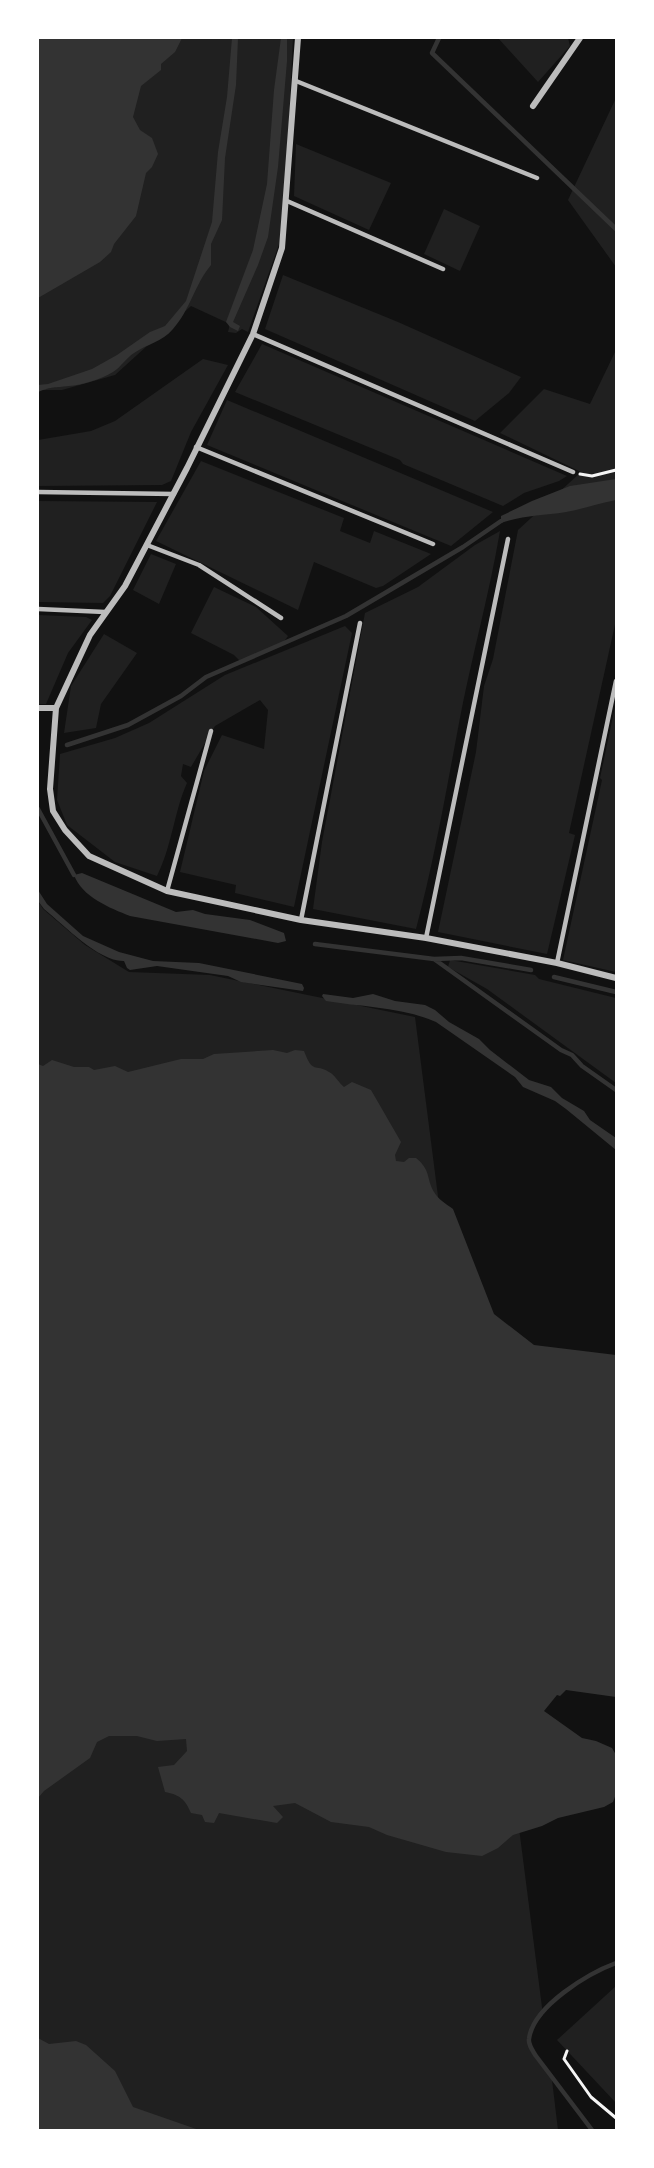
<svg xmlns="http://www.w3.org/2000/svg" width="654" height="2168" viewBox="0 0 654 2168" font-family="Manrope,sans-serif">
	<rect width="100%" height="100%" fill="#111"/>
	<path fill="#202020" d="M38 38H293L284 230 248 332 242 329 236 333 228 332 230 324 191 306 115 375 62 390H38Z
		M498 38H568L570 46 538 82Z
		M616 98V267L568 200Z
		M296 144 391 183 369 230 294 196Z
		M444 209 480 226 460 271 424 254Z
		M283 275 398 322 521 377 509 393 475 421 265 329Z
		M262 344 567 476 559 481 524 493 503 506 403 464 400 460 235 392Z
		M616 350V620L569 833 575 835 547 954 438 932 476 752 484 686 493 659 518 530 581 472 500 433 544 389 590 404Z
		M203 359 228 365 191 432 171 481 162 485 38 486V440L91 431 115 421Z
		M227 400 493 512 451 546 207 445Z
		M201 461 344 518 340 531 370 543 374 531 431 554 383 586 376 588 314 562 298 610 156 541Z
		M38 501 157 502 110 596 103 603 38 602Z
		M500 531C489 596 471 659 459 723 446 792 434 861 416 929L313 909 322 842 365 613 418 587 475 545Z
		M151 554 176 564 159 604 133 590Z
		M214 587 256 607 288 636 283 643 240 661 234 655 191 633Z
		M38 615 86 617 92 620 68 653 46 704H38Z
		M345 626 352 633 294 907 235 893 236 885 180 872 204 771 222 735 264 749 268 710 260 700 215 726 191 767 183 764 181 776 187 783C174 812 172 846 157 876L115 862 67 825 57 800 60 754 115 738 149 723 225 675Z
		M104 634 137 653 101 704 96 728 64 733 71 686Z
		M616 702V972L563 960 602 780 600 778Z
		M38 901 43 909 85 945 129 972 210 975 415 1017 543 2015 531 2029 528 2045 552 2080 558 2130H38Z
		M450 960 535 975 539 979 616 998V1083L487 989 448 967Z
		M616 1986V2103L557 2040Z"/>
	<path fill="#333" d="M38 38H182L175 52 161 64V70L141 86 133 117 140 130 152 138 158 154 152 167 146 173 136 216 114 244 111 252 100 262 38 298Z
		M232 38H238L236 85 225 158 222 220 211 244V265C195 284 190 310 173 329 162 342 147 344 134 353 126 358 121 367 113 372 102 379 82 385 69 386 54 388 53 386 38 392V385L48 384 92 369 117 355 150 332 165 326 186 301 212 222 218 152 227 97Z
		M281 38H287V61L278 167 268 237 258 265 233 322 240 326 238 331 230 327 226 322 253 250 267 184 274 90Z
		M616 479V500C599 503 583 509 566 512 542 516 524 515 501 523V516L532 501 570 486Z
		M82 873 176 912 193 910 205 914 250 920 284 933 286 941 278 943 130 916C110 908 82 897 74 875Z
		M38 890 47 904 83 936 119 952 153 961 199 963 302 984 304 988 303 991 241 982 228 976 157 966 130 970 127 968 124 961C99 962 64 925 44 909L38 901Z
		M323 994 353 998 373 994 395 1001 425 1005 435 1010 449 1022 479 1039 490 1050 529 1080 551 1087 562 1098 584 1111 590 1120 616 1138V1150L566 1109 555 1101 523 1087 515 1077 436 1022C402 1007 362 1007 326 1001L322 996Z
		M273 1050 287 1053 295 1050 304 1051C313 1075 315 1063 329 1072 335 1075 339 1083 344 1087L352 1082 371 1090 401 1142 395 1155 396 1161 404 1162 409 1158H416C431 1170 426 1178 434 1192 438 1199 446 1204 453 1209L494 1314 534 1345 616 1355V1697L566 1690 560 1696 557 1695 544 1711 582 1738 596 1741 612 1748 616 1755V1794L613 1802 604 1807 558 1818 542 1826 513 1835 498 1848 482 1856 446 1852 387 1835 369 1827 331 1822 295 1803 273 1806 283 1817 277 1823 219 1813 214 1823 205 1822 202 1815 191 1813C185 1799 180 1795 165 1792L158 1767 174 1765 187 1751 186 1739 157 1741 137 1736H109L97 1742 90 1758 44 1791 38 1798V1064L43 1066 52 1060 74 1067H89L94 1070 115 1066 128 1072 181 1059H203L214 1054Z
		M38 2038 49 2044 76 2041 86 2045 115 2071 133 2107 199 2130H38Z"/>
	<g fill="none" stroke-linecap="round" stroke-linejoin="round">
		<path stroke="#333" stroke-width="4.5" d="M439 38 432 53 616 229
			M67 745 128 725 181 696 206 677 346 616 463 547 501 521
			M38 809 74 875
			M315 944 434 959 561 1050 572 1055 582 1066 616 1090
			M434 959 461 958 531 970
			M554 977 616 992
			M592 2130 536 2056C533 2051 528 2045 529 2039 533 2006 589 1973 616 1963"/>
		<path stroke="#f5f5f5" stroke-width="3" d="M580 474 592 476 616 470
			M567 2051 564 2059 591 2097 616 2118"/>
		<path stroke="#bcbcbc" stroke-width="4.5" d="M296 81 537 178
			M287 201 443 269
			M253 334 573 472
			M196 447 433 544
			M38 492 174 494
			M147 545 199 565 281 618
			M38 609 105 612
			M167 891 211 731
			M301 920 360 623
			M426 938 508 539
			M557 963 616 681"/>
		<path stroke="#bcbcbc" stroke-width="6" d="M298 38 282 248 253 334 187 468 125 586 90 635 56 708 50 789 53 811 65 830 89 856 167 891 301 920 426 938 557 963 616 978
			M533 106 580 38
			M38 708H56"/>
	</g>
	<rect width="654" height="2168" fill="none" stroke="#ffffff" stroke-width="78"/>
</svg>
